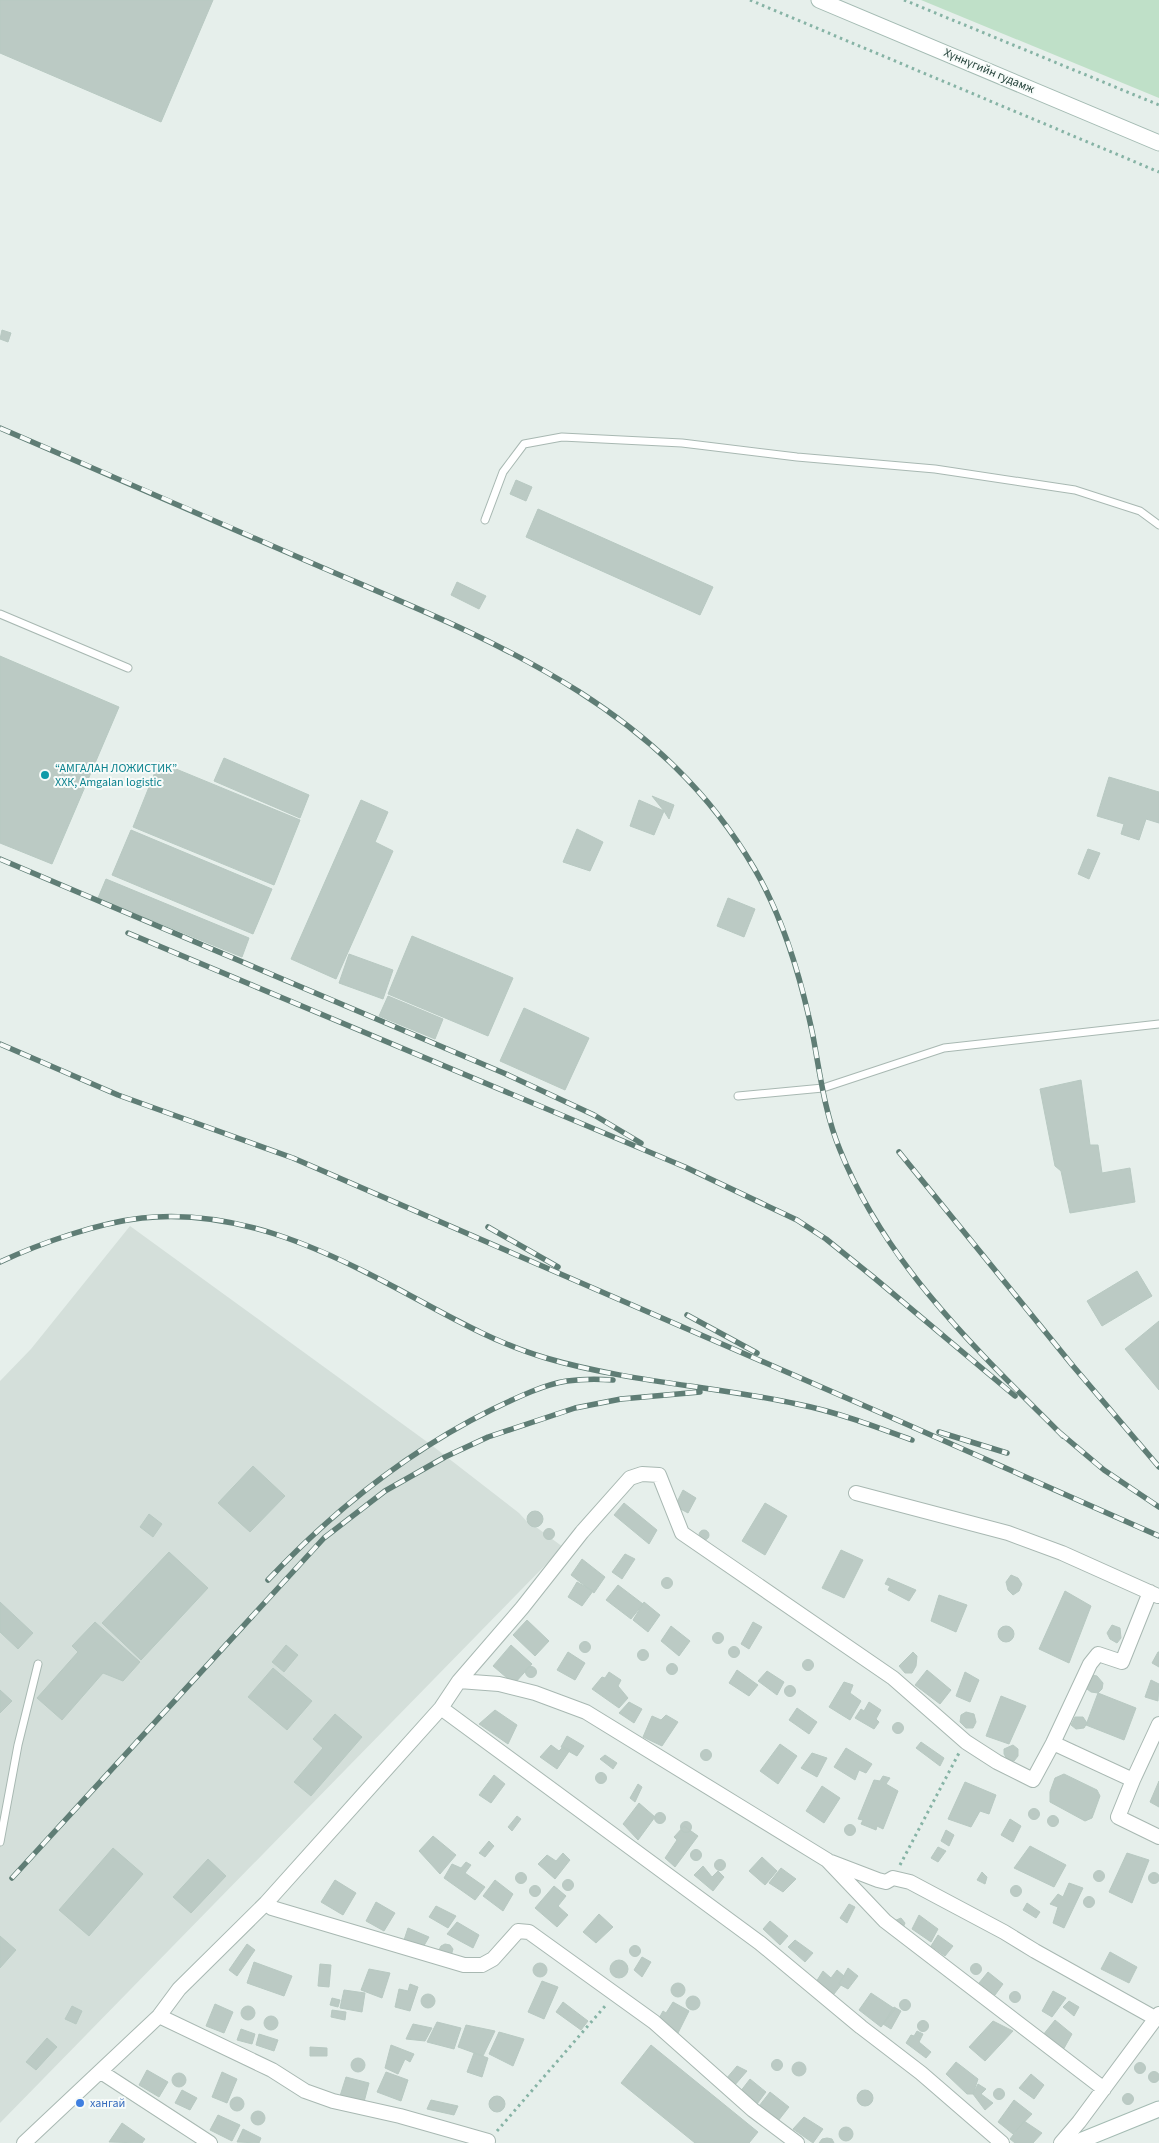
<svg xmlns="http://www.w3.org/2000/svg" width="1159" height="2143" viewBox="0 0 1159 2143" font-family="'Source Sans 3',sans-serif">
	<rect width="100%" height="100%" fill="#e6efeb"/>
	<path fill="#d4dfda" d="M130 1226 430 1444 519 1513 531 1526 536 1527 563 1547 0 2123V1381L31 1349Z"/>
	<path fill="#bfe0c8" d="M921 0H1159V98Z"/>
	<path fill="#bbcac4" stroke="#b8c9c2" d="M0 0H213L161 122 0 53Z
		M2 330 11 333 8 342 0 339Z
		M516 480 532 487 526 501 510 494Z
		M538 509 713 587 700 615 526 537Z
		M457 582 486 596 479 609 451 595Z
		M0 656 119 707 52 864 0 843Z
		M224 758 309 795 300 818 214 781Z
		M159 762 300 820 274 885 133 827Z
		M1109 777 1159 792V823L1146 819 1139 840 1121 834 1124 824 1097 816Z
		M652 796 674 805 669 819 664 811Z
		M361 800 388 812 375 842 393 851 336 979 291 959Z
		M639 800 664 811 654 835 630 826Z
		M577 829 603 842 590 871 563 862Z
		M131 830 272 889 253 934 112 875Z
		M1088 849 1100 853 1089 879 1078 874Z
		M106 879 249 938 242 957 98 898Z
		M728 898 755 909 744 937 717 926Z
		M412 936 513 978 488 1036 388 994Z
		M349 954 393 970 383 999 339 983Z
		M388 996 443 1019 435 1039 379 1016Z
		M524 1008 589 1038 565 1090 500 1061Z
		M1081 1080 1090 1145H1098L1102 1173 1130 1168 1135 1202 1070 1213 1061 1171 1055 1166 1040 1089Z
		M1137 1271 1152 1296 1102 1326 1087 1301Z
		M1159 1321V1390L1125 1349Z
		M253 1466 285 1496 250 1532 218 1503Z
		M683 1490 696 1498 688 1513 675 1506Z
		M624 1503 657 1530 649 1544 614 1515Z
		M765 1503 787 1516 765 1555 742 1541Z
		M527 1519a8 8 0 1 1 16 0a8 8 0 1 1-16 0Z
		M149 1514 162 1524 153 1537 140 1527Z
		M543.5 1534a5.5 5.5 0 1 1 11 0a5.5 5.5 0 1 1-11 0Z
		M699 1535a5 5 0 1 1 10 0a5 5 0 1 1-10 0Z
		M841 1550 863 1560 844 1598 822 1588Z
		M169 1552 208 1588 141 1660 102 1623Z
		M625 1554 635 1559 622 1579 612 1572Z
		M582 1559 605 1577 594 1593 571 1575Z
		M1011 1575 1018 1578 1022 1584 1019 1591 1013 1595 1008 1590 1006 1582Z
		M661.5 1583a5.5 5.5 0 1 1 11 0a5.5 5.5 0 1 1-11 0Z
		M888 1578 916 1590 909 1601 888 1590 890 1586 885 1584Z
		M577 1582 593 1591 582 1606 568 1597Z
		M618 1585 643 1604 631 1619 606 1600Z
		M1065 1591 1091 1606 1069 1663 1039 1649Z
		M939 1595 967 1605 956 1632 931 1621Z
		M0 1602 33 1633 18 1649 0 1632Z
		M644 1602 660 1615 648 1632 633 1620Z
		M527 1620 549 1641 535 1656 513 1635Z
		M95 1622 140 1662 123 1681 103 1673 62 1720 37 1698 78 1652 72 1646Z
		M753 1622 762 1627 749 1649 741 1644Z
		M1112 1625 1120 1628 1121 1638 1117 1643 1110 1639 1107 1633Z
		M671 1626 690 1641 679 1656 661 1641Z
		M998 1634a8 8 0 1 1 16 0a8 8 0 1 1-16 0Z
		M712.5 1638a5.5 5.5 0 1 1 11 0a5.5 5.5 0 1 1-11 0Z
		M579.5 1647a5.5 5.5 0 1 1 11 0a5.5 5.5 0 1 1-11 0Z
		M286 1645 298 1655 284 1672 272 1662Z
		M511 1645 532 1664 514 1684 493 1666Z
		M728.5 1652a5.5 5.5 0 1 1 11 0a5.5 5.5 0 1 1-11 0Z
		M637.5 1655a5.5 5.5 0 1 1 11 0a5.5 5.5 0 1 1-11 0Z
		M568 1652 585 1663 575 1680 557 1670Z
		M913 1652 917 1656 916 1666 912 1673H905L899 1666Z
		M1158 1652H1159V1667L1152 1663Z
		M802.5 1665a5.5 5.5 0 1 1 11 0a5.5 5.5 0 1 1-11 0Z
		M666.5 1669a5.5 5.5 0 1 1 11 0a5.5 5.5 0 1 1-11 0Z
		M525.5 1672a5.5 5.5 0 1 1 11 0a5.5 5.5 0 1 1-11 0Z
		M273 1668 312 1701 287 1730 248 1697Z
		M737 1670 758 1685 749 1696 729 1683Z
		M927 1670 951 1690 940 1704 915 1685Z
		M767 1671 784 1682 777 1695 758 1681Z
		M609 1672 621 1680 618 1686 628 1698 619 1708 592 1689 602 1677 605 1678Z
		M965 1672 979 1680 970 1702 956 1696Z
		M1088 1674 1097 1676 1103 1683 1102 1689 1098 1693 1091 1692 1087 1689 1085 1684Z
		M1151 1680 1159 1684 1158 1701 1145 1697Z
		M844 1682 853 1685 850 1693 861 1701 850 1720 829 1707Z
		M784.5 1691a5.5 5.5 0 1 1 11 0a5.5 5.5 0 1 1-11 0Z
		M0 1690 12 1701 0 1713Z
		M1098 1693 1136 1708 1124 1740 1086 1725Z
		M1001 1696 1026 1706 1009 1744 986 1736Z
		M629 1702 642 1709 634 1723 619 1713Z
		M869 1702 881 1710 876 1719 879 1722 874 1729 855 1718 861 1709 864 1711Z
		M797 1708 817 1722 809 1734 789 1720Z
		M495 1710 517 1725 508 1744 479 1724Z
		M966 1712 974 1714 976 1722 973 1728H966L960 1722 961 1715Z
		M335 1714 362 1737 311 1796 294 1782 323 1748 313 1739Z
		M666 1715 678 1722 662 1746 643 1737 652 1716 661 1720Z
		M1075 1717H1083L1087 1723 1084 1728 1076 1729 1071 1725Z
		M892.5 1728a5.5 5.5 0 1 1 11 0a5.5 5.5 0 1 1-11 0Z
		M567 1736 584 1746 577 1756 561 1747Z
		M921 1742 944 1758 940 1766 916 1748Z
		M780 1744 797 1756 778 1784 760 1771Z
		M551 1745 559 1751 563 1747 570 1750 557 1769 540 1757Z
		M1013 1745 1018 1749V1756L1014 1761 1007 1759 1004 1754V1749Z
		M846 1748 872 1764 866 1773 859 1770 855 1780 834 1767Z
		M700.5 1755a5.5 5.5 0 1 1 11 0a5.5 5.5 0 1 1-11 0Z
		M812 1753 827 1758 817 1777 801 1768Z
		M605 1755 617 1763 613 1769 600 1759Z
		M595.5 1778a5.5 5.5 0 1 1 11 0a5.5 5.5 0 1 1-11 0Z
		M1064 1774 1097 1790 1100 1796 1092 1818 1085 1821 1050 1802V1792L1055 1778Z
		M494 1775 505 1784 491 1803 479 1795Z
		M883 1776 890 1778 886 1784 898 1791 883 1829 877 1826 876 1830 861 1824 863 1820 858 1819 874 1780 880 1781Z
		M1159 1781V1807L1150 1802Z
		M965 1782 996 1795 989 1814 980 1811 971 1827 948 1819Z
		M638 1784 642 1787 635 1802 630 1798Z
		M822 1786 840 1798 824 1823 806 1811Z
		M639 1803 655 1817 638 1840 623 1824Z
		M1028.5 1814a5.5 5.5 0 1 1 11 0a5.5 5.5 0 1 1-11 0Z
		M654.5 1818a5.5 5.5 0 1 1 11 0a5.5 5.5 0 1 1-11 0Z
		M1047.5 1821a5.5 5.5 0 1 1 11 0a5.5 5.5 0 1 1-11 0Z
		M517 1816 521 1819 512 1831 508 1827Z
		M1010 1819 1021 1826 1013 1842 1001 1835Z
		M680.5 1827a5.5 5.5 0 1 1 11 0a5.5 5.5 0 1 1-11 0Z
		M844.5 1830a5.5 5.5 0 1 1 11 0a5.5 5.5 0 1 1-11 0Z
		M684 1826 698 1836 675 1867 665 1858 677 1840 674 1837Z
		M946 1830 954 1835 949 1846 941 1841Z
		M433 1836 456 1855 440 1874 419 1851Z
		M489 1841 494 1846 485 1857 479 1853Z
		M1030 1846 1066 1865 1054 1887 1014 1868Z
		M938 1847 946 1851 938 1862 931 1858Z
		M113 1848 143 1874 89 1936 59 1910Z
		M690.5 1855a5.5 5.5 0 1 1 11 0a5.5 5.5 0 1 1-11 0Z
		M563 1853 570 1860 555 1879 538 1864 547 1855 556 1861Z
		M1127 1853 1149 1860 1132 1903 1109 1892Z
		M762 1857 777 1871 765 1885 749 1871Z
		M208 1859 226 1876 191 1913 173 1897Z
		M714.5 1865a5.5 5.5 0 1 1 11 0a5.5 5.5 0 1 1-11 0Z
		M466 1862 471 1865 465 1873 485 1887 475 1900 444 1878 452 1864 461 1868Z
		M703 1866 712 1877 718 1871 724 1877 713 1891 694 1875Z
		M781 1868 796 1879 783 1892 769 1883Z
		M1093.5 1876a5.5 5.5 0 1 1 11 0a5.5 5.5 0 1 1-11 0Z
		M982 1872 987 1877 985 1884 977 1880Z
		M515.5 1878a5.5 5.5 0 1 1 11 0a5.5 5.5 0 1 1-11 0Z
		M1148.5 1878a5.5 5.5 0 1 1 11 0a5.5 5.5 0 1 1-11 0Z
		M562.5 1885a5.5 5.5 0 1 1 11 0a5.5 5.5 0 1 1-11 0Z
		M335 1880 356 1893 343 1915 321 1902Z
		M495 1880 513 1894 503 1911 483 1896Z
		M1069 1883 1083 1888 1064 1928 1053 1923 1058 1907 1050 1904 1058 1894 1063 1897Z
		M529.5 1891a5.5 5.5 0 1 1 11 0a5.5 5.5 0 1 1-11 0Z
		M1010.5 1891a5.5 5.5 0 1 1 11 0a5.5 5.5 0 1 1-11 0Z
		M554 1886 566 1896 558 1906 568 1915 557 1927 535 1908Z
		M1083.5 1902a5.5 5.5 0 1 1 11 0a5.5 5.5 0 1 1-11 0Z
		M376 1902 395 1913 384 1931 366 1921Z
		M1027 1903 1040 1912 1036 1918 1023 1910Z
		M849 1904 855 1907 847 1923 840 1918Z
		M436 1906 456 1916 448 1928 429 1917Z
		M599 1914 613 1927 596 1943 583 1932Z
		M919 1915 938 1929 931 1942 912 1929Z
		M901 1918 905 1923 903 1928 894 1921Z
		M770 1921 788 1936 780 1945 763 1929Z
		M457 1922 479 1935 473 1948 447 1934Z
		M408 1928 429 1937 422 1949 404 1940Z
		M938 1935 953 1946 945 1956 931 1946Z
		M0 1936 16 1950 0 1968Z
		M795 1940 813 1953 805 1962 788 1947Z
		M247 1944 255 1950 237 1976 229 1970Z
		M445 1944 450 1945 453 1949 451 1956 438 1952 441 1946Z
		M629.5 1951a5.5 5.5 0 1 1 11 0a5.5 5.5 0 1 1-11 0Z
		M1110 1952 1137 1967 1129 1983 1101 1969Z
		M642 1957 651 1962 642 1977 634 1970Z
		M610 1969a9 9 0 1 1 18 0a9 9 0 1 1-18 0Z
		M254 1962 292 1976 284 1996 247 1983Z
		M533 1970a7 7 0 1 1 14 0a7 7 0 1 1-14 0Z
		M970.5 1969a5.5 5.5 0 1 1 11 0a5.5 5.5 0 1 1-11 0Z
		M320 1964 331 1965 329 1987 318 1986Z
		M848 1968 858 1976 848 1989 839 1984Z
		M369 1969 390 1973 382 1998 361 1990Z
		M837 1970 844 1976 839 1983 841 1985 834 1994 816 1982 823 1971 831 1978Z
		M988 1972 1003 1984 995 1995 979 1983Z
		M542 1981 558 1987 544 2019 528 2012Z
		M671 1990a7 7 0 1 1 14 0a7 7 0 1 1-14 0Z
		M410 1984 418 1987 410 2011 395 2007 399 1989 408 1991Z
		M344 1990 365 1993 362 2012 340 2008Z
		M1053 1991 1066 1998 1052 2017 1042 2011Z
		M1009.5 1997a5.5 5.5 0 1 1 11 0a5.5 5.5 0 1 1-11 0Z
		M871 1993 895 2009 881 2027 859 2010Z
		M421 2001a7 7 0 1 1 14 0a7 7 0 1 1-14 0Z
		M686 2003a7 7 0 1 1 14 0a7 7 0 1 1-14 0Z
		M332 1998 340 2000 338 2007 330 2005Z
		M899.5 2005a5.5 5.5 0 1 1 11 0a5.5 5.5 0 1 1-11 0Z
		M1069 2001 1079 2007 1074 2016 1063 2007Z
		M563 2002 588 2021 581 2030 556 2012Z
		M673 2002 689 2011 677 2035 656 2024 663 2011 666 2013Z
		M215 2004 233 2012 224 2033 206 2026Z
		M72 2006 82 2011 76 2024 65 2019Z
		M241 2013a7 7 0 1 1 14 0a7 7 0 1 1-14 0Z
		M894 2007 901 2011 891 2029 883 2024Z
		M332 2010 346 2012 345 2020 331 2017Z
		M264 2023a7 7 0 1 1 14 0a7 7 0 1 1-14 0Z
		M1055 2020 1072 2034 1063 2050 1043 2035Z
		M917.5 2026a5.5 5.5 0 1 1 11 0a5.5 5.5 0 1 1-11 0Z
		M993 2021 1013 2031 985 2061 969 2047Z
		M437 2022 461 2028 454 2049 427 2042Z
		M413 2024 432 2028 425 2041 406 2039Z
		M466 2025 495 2031 483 2056 458 2047Z
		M241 2029 255 2034 252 2044 237 2040Z
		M917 2031 923 2034 919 2042 931 2052 926 2058 906 2043 911 2035 914 2036Z
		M499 2032 524 2039 513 2066 489 2054Z
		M259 2034 278 2040 274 2051 256 2045Z
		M47 2038 57 2047 36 2070 26 2062Z
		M391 2045 414 2054 410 2062 405 2059 398 2074 385 2068Z
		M651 2045 758 2132 749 2143H695L621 2083Z
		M310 2047 327 2048V2056H310Z
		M474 2053 488 2058 482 2077 467 2072Z
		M351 2065a7 7 0 1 1 14 0a7 7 0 1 1-14 0Z
		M771.5 2065a5.5 5.5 0 1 1 11 0a5.5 5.5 0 1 1-11 0Z
		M792 2069a7 7 0 1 1 14 0a7 7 0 1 1-14 0Z
		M956 2062 978 2079 973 2094H967L946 2074Z
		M1134.5 2068a5.5 5.5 0 1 1 11 0a5.5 5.5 0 1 1-11 0Z
		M737 2066 747 2071 734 2086 726 2079Z
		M147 2070 168 2082 159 2097 139 2085Z
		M1148.5 2077a5.5 5.5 0 1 1 11 0a5.5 5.5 0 1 1-11 0Z
		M222 2072 237 2079 227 2103 212 2097Z
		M386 2072 408 2080 401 2101 377 2092Z
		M172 2080a7 7 0 1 1 14 0a7 7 0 1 1-14 0Z
		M1031 2074 1044 2085 1034 2099 1019 2088Z
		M346 2077 369 2083 364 2102 340 2096Z
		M750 2079 766 2092 757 2104 740 2092Z
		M978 2084 986 2089 981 2094 993 2103 985 2110 973 2094Z
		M993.5 2094a5.5 5.5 0 1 1 11 0a5.5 5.5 0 1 1-11 0Z
		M182 2090 197 2098 190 2110 175 2103Z
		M857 2098a8 8 0 1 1 16 0a8 8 0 1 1-16 0Z
		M770 2092 789 2107 778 2121 759 2106Z
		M1122.5 2099a5.5 5.5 0 1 1 11 0a5.5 5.5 0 1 1-11 0Z
		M489 2104a8 8 0 1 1 16 0a8 8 0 1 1-16 0Z
		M230 2104a7 7 0 1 1 14 0a7 7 0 1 1-14 0Z
		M431 2100 458 2106 454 2115 427 2109Z
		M1014 2100 1032 2114 1013 2134 998 2122Z
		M251 2118a7 7 0 1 1 14 0a7 7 0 1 1-14 0Z
		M218 2115 240 2125 232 2141 210 2130Z
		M804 2117 823 2129 813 2143 793 2129Z
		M1024 2121 1042 2133 1033 2143H1015L1010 2139Z
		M122 2123 145 2139 142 2143 109 2142Z
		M839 2134a7 7 0 1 1 14 0a7 7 0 1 1-14 0Z
		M243 2129 261 2138 259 2143 237 2142Z
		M827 2138 832 2139 834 2143H819L822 2139Z"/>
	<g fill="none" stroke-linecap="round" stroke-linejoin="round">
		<g stroke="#a8b8b2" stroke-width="9">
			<path id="lane" d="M485 520 503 472 524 444 562 437 682 443 797 457 935 469 1075 490 1140 511 1159 525
				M0 614 128 668
				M738 1096 823 1088 944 1048 1159 1024
				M0 1842 18 1745 38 1664"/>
		</g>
		<g stroke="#a8b8b2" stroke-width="16">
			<path id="street" d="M856 1493 1008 1533 1062 1553 1158 1596
				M459 1681 499 1684 535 1693 586 1712 827 1860 885 1921 1104 2089
				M441 1708 760 1943 861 2027 921 2073 1002 2143
				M1053 1743 1133 1780 1118 1817 1159 1837
				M1133 1780 1159 1724
				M831 1862 878 1880 886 1882 893 1878 910 1882 1004 1932 1035 1951 1155 2018
				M266 1903 272 1908 464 1965H482L493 1959 518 1931 529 1932 654 2022 753 2110 797 2143
				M159 2016 272 2070 305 2091 333 2101 400 2116 488 2141
				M101 2072 210 2143
				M24 2143 159 2016 179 1989 266 1903 441 1708 459 1681 522 1608 582 1532 630 1478 642 1474 659 1475 682 1533 893 1678 966 1742 997 1762 1033 1780 1053 1743 1090 1664 1098 1654 1122 1662 1150 1592
				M1061 2143 1079 2122 1159 2014"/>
		</g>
		<g stroke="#a4bbb3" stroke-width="17">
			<path id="secondary" d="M819 0 1159 143
				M1075 2143 1159 2109"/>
		</g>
		<path stroke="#86b3a5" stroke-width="3" stroke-dasharray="2.5 4" stroke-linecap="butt" d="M750 0 1159 172
			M904 0 1159 105
			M900 1865 959 1753
			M497 2131 606 2005"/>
		<use href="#lane" stroke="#fff" stroke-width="7"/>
		<use href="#street" stroke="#fff" stroke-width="14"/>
		<use href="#secondary" stroke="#fff" stroke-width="15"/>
		<g stroke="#5f7d75" stroke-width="5.5">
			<path id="rail" d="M0 428C105 473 210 518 314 564 483 637 656 700 754 868 784 919 801 978 813 1036 820 1074 825 1114 840 1150 886 1265 977 1350 1063 1436
				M0 859 506 1074 594 1115 641 1143
				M128 933 685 1167 797 1220 826 1239 872 1276 1015 1396
				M0 1044 118 1095 293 1158 888 1416 1159 1536
				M899 1152 1073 1366 1159 1467
				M488 1227 558 1267
				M0 1262C41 1243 97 1223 142 1218 233 1208 320 1247 398 1289 445 1314 494 1343 546 1358 628 1382 714 1386 797 1404 837 1412 874 1426 912 1440
				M687 1315 757 1353
				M939 1432 1007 1453
				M1059 1432 1104 1470 1159 1507
				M268 1580C333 1511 408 1451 493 1409 516 1398 542 1385 567 1381 582 1379 598 1379 613 1380
				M12 1878 324 1538 385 1491 445 1457 488 1437 575 1408 621 1399 700 1392"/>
		</g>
		<use href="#rail" stroke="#f7fbf9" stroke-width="4" stroke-dasharray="11" stroke-linecap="butt"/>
	</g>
	<circle fill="#0f9aa8" stroke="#f7fbf9" stroke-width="2" cx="45" cy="775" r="5"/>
	<circle fill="#3f7fe0" stroke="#f7fbf9" stroke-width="2" cx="80" cy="2103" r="5"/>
	<g text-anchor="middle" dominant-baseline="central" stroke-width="4" stroke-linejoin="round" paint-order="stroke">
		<g font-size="12" fill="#24423a" stroke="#f7fbf9">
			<text transform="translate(989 71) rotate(23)">Хүннүгийн гудамж</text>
		</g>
		<g font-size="12" fill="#0d838f" stroke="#f7fbf9" text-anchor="start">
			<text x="55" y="768">“АМГАЛАН ЛОЖИСТИК”<tspan x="55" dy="14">ХХК, Amgalan logistic</tspan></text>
		</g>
		<g font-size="12" fill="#366cbe" stroke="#f7fbf9" text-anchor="start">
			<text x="90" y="2103">хангай</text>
		</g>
	</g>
</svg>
